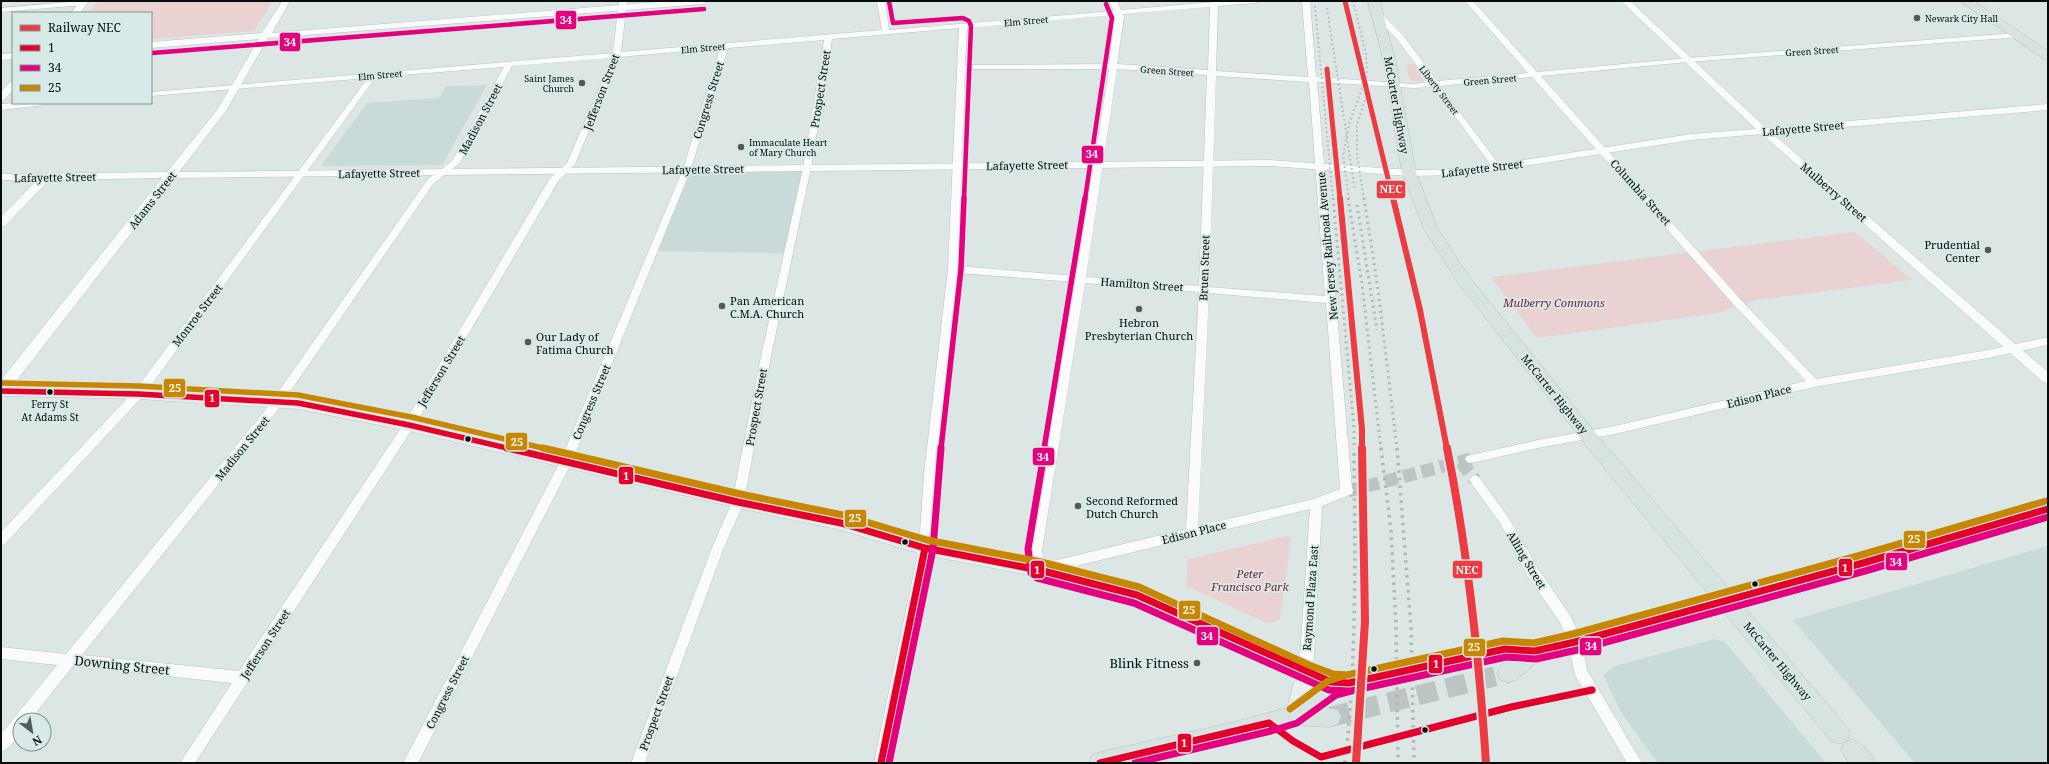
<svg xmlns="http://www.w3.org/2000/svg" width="2049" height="764" viewBox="0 0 2049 764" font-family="'Noto Serif',serif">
	<rect width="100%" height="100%" fill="#dce6e4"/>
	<path fill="#c8dbd8" d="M487 85 442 165 321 166 367 103 439 98 447 86Z
		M807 168 784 253 654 251 687 169Z
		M2048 546V763H1915L1793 620Z
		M1715 639 1725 642 1826 763H1658L1622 714 1603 675 1615 666Z"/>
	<path fill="#ead2d3" d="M98 1H273L254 31 151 39V13H88Z
		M1414 64 1424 81H1411L1405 65Z
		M1855 232 1912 280 1756 300 1718 313 1537 338 1491 277Z
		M1287 536 1291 539 1280 620 1267 623 1186 586 1188 559Z"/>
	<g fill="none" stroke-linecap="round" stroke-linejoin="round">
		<path stroke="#bcc5c4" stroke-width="13" stroke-dasharray="13 6" stroke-linecap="butt" d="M1461 462 1475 480
			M1348 491 1471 459"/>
		<path stroke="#bcc5c4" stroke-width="18" stroke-dasharray="18 9" stroke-linecap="butt" d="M1331 682 1349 683"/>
		<path stroke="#bcc5c4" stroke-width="20" stroke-dasharray="20 10" stroke-linecap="butt" d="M1332 688 1505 649
			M1330 717 1508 673"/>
		<g stroke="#bcc3c2" stroke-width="1">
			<path id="minor" d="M81 1 87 3 83 5 1 12V8Z
				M619 1H627L621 52 882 30 877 1H885L889 30 1114 11 1109 1H1117L1121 10 1214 2 1259 1 1255 3 1218 6 1216 71 1308 77 1302 1H1310L1316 77 1413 84 1429 82 1396 38 1375 17V13H1381L1402 34 1437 81 1528 73 1465 1H1473L1537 72 1688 58 2017 33 2021 35 2020 37 1688 62 1541 76 1742 301 1816 379 1988 350 2048 337V345L1988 358 1814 387 1615 434 1538 448 1471 463 1467 462 1465 459 1467 456 1471 455 1538 440 1615 426 1806 381 1734 305 1532 77 1440 86 1501 167 1497 170 1494 169 1433 87 1413 88 1317 82 1352 488 1354 491 1352 494 1322 506 1313 672 1311 676 1306 678 1301 676 1299 672 1310 509 1039 575 1034 574 1030 550 1075 282 958 273 936 474 931 548 888 763H874L919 548 924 474 948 269 959 28 832 39 811 168 770 361 744 502 723 550 645 763H631L711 550 732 502 760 361 803 168 824 40 728 48 691 169 572 462 418 763H403L560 462 683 169 720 48 620 57 575 164 559 180 413 428 195 763H180L232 683 73 666 30 720H20C20 733 14 747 1 752V734L57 665 1 659V647L66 654 266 409 428 179 452 161 504 67 376 77 144 395 5 544 1 545V532L136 389 368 78 151 96V92L613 53ZM1210 7 1208 70 1117 64 1124 17 1123 14ZM1115 15 1109 64 965 65 967 28ZM612 58 567 163 550 178 405 422 239 671 82 655 274 415 434 183 460 163 512 66ZM965 69H1109L1076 276 958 266ZM1117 69 1207 75 1199 286 1086 277ZM1216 76 1309 82 1325 296 1209 287ZM1085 283 1199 292 1186 529 1044 563 1042 550ZM1209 293 1326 303 1340 489 1314 499 1198 526Z
				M17 103H48L44 105 1 110V104Z
				M1475 475 1479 477 1508 517 1537 567 1571 617 1582 642 1587 670 1642 763H1627L1575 675 1568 642 1561 624 1527 575 1500 523 1471 483 1469 480 1471 477Z"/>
		</g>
		<g stroke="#bcc3c2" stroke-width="1">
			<path id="tertiary" d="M80 1H89L80 13H71Z
				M282 1H290L272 33 670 1H707L703 4 268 38 226 111 179 172 1270 160 1409 170 1466 169 1691 134 1756 129 1621 1H1630L1766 128 2048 104V110L1772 133 2048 372V384L2043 382 1762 134 1691 140 1466 175 1409 176 1270 166 174 178 17 380 6 390 1 392V380L162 178 49 180 5 226 1 227V217L37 180H1V174L167 172 217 110 259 39 151 48V42L262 33Z
				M13 53V59L1 60V54Z
				M13 81V90L4 100 1 101V92L10 82Z"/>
		</g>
		<g stroke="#bcc3c2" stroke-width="1">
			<path id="secondary" d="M1 386 138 389 298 397 409 419 738 496 841 516 925 541 1039 563 1137 588 1338 676 1340 682 1338 688 1331 690 1313 683 1302 721 1295 724 1288 721 1285 715 1296 676 1133 602 1039 577 925 555 841 530 738 508 409 431 298 409 138 399 1 396Z"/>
		</g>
		<g stroke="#bcc1c0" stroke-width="1">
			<path id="primary" d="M1368 1H1380L1396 63 1416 173 1438 229 1468 275 1604 443 1730 590 1957 529 2048 502V516L1742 604 1847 727 1850 734 1847 741 1839 744 1831 741 1722 610 1575 651 1541 659 1516 680 1508 682 1500 680 1497 673 1500 666 1510 659 1498 655 1495 649 1498 643C1513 637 1530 643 1546 639 1601 627 1656 611 1710 596L1592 453 1458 283 1424 229 1402 173 1384 63Z
				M1960 1H1974L2048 51V60L2044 59Z
				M1332 678 1340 681 1343 688 1340 695 1324 707 1338 710 1341 717 1338 724 1330 727 1295 725 1235 742 1146 763H1089L1092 755 1100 752 1235 722 1289 707 1324 681Z
				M1852 739C1863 744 1871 752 1875 763H1849L1841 750 1844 743Z"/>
		</g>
		<use href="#minor" fill="#fafbfb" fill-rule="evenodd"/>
		<use href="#tertiary" fill="#fafbfb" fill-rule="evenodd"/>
		<use href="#secondary" fill="#e9eeee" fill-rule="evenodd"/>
		<use href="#primary" fill="#d7e3e1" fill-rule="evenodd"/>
		<path stroke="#b3b6b5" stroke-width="2" stroke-dasharray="1.5 3" stroke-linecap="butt" d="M1315 6 1333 199
			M1327 8 1355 190
			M1349 199 1343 155 1349 124 1367 75 1366 54 1353 1
			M1364 199 1357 155V124L1365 100"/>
		<path stroke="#b3b6b5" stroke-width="3" stroke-dasharray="2 4" stroke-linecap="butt" d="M1333 198 1354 428V449
			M1348 198 1362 284 1381 449
			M1364 198 1378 289 1397 449
			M1357 205 1377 330"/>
		<path stroke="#b3b6b5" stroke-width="3.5" stroke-dasharray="2.5 5" stroke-linecap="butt" d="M1381 448 1391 531 1396 625 1398 763
			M1397 448 1411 628 1414 763
			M1345 763C1357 658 1355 553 1354 448"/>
		<g stroke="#d8eae7" stroke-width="8">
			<path id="bus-1-far1" d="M1 391 138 394 298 403 409 425 511 449"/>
		</g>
		<g stroke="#d8eae7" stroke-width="10">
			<path id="bus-1" d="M507 448 738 502 841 523 925 548 1039 570 1137 595 1331 682 1349 683 1505 649 1535 651 1575 642 1863 563 2048 509
				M1269 723 1293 741 1321 757 1511 707 1592 690
				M881 763 925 548
				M1100 763 1269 723"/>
		</g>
		<g stroke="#d8eae7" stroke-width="6">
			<path id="bus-2-far2" d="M889 1 893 23 963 18 969 21 971 26 964 199
				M152 53 704 9
				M1085 199 1112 18 1106 4"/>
		</g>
		<g stroke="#d8eae7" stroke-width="8">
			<path id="bus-2-far1" d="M941 449 961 269 964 198
				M1044 449 1085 198"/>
		</g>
		<g stroke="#d8eae7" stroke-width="10">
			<path id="bus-2" d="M1045 448 1028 549 1031 573 1037 578 1134 603 1329 690 1349 691
				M889 763 933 549 941 448
				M1135 763 1271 731 1297 723 1336 695 1351 691 1506 657 1536 659 1577 650 1865 571 2048 517"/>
		</g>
		<g stroke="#d8eae7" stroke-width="8">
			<path id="bus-3-far1" d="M1 383 138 386 298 395 411 417 547 449"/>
		</g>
		<g stroke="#d8eae7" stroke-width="10">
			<path id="bus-3" d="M543 448 740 494 843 515 927 540 1041 562 1139 587 1309 665 1333 674 1349 675
				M1290 709 1328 681 1347 675 1503 641 1534 643 1573 634 1861 555 2046 501"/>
		</g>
		<use href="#bus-1-far1" stroke="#e4002b" stroke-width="5.5"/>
		<use href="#bus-1" stroke="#e4002b" stroke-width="7"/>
		<use href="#bus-2-far2" stroke="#e5007d" stroke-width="4.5"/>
		<use href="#bus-2-far1" stroke="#e5007d" stroke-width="5.5"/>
		<use href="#bus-2" stroke="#e5007d" stroke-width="7"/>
		<use href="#bus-3-far1" stroke="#c78702" stroke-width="5.5"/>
		<use href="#bus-3" stroke="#c78702" stroke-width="7"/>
		<g stroke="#d8eae7" stroke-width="7">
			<path id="rail-1-far2" d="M1345 1 1393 199
				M1327 69 1340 199"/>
		</g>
		<g stroke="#d8eae7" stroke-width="10">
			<path id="rail-1-far1" d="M1340 198 1362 429V449
				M1393 198 1420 310 1447 449"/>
		</g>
		<g stroke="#d8eae7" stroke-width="12">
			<path id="rail-1" d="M1447 448C1468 552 1479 657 1486 763
				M1356 763 1365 621 1362 448"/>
		</g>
		<use href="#rail-1-far2" stroke="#ee3a41" stroke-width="5"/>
		<use href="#rail-1-far1" stroke="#ee3a41" stroke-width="6"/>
		<use href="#rail-1" stroke="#ee3a41" stroke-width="8"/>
	</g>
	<g fill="#525958" stroke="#d8eae7" stroke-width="1.5">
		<circle cx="1917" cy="18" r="4"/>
		<circle cx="582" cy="83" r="4"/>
		<circle cx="741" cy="147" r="4"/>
		<circle cx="1988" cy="250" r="4"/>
		<circle cx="722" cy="306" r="4"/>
		<circle cx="1139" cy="309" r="4"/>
		<circle cx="528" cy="342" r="4"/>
		<circle cx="1078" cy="506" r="4"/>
		<circle cx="1197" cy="663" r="4"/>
	</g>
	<g fill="#070d0c" stroke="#d8eae7" stroke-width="1.5">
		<circle cx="50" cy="392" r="3.5"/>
		<circle cx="468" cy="439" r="3.5"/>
		<circle cx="905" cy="542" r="3.5"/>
		<circle cx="1755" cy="584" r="3.5"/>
		<circle cx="1374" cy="669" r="3.5"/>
		<circle cx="1425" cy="730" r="3.5"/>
	</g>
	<g text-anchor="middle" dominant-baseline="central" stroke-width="3.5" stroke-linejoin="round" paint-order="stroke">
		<g font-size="9" fill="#070d0c" stroke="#d8eae7" text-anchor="start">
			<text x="1925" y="18">Newark City Hall</text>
			<text x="574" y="78" text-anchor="end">Saint James<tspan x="574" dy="10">Church</tspan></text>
			<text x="749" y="142">Immaculate Heart<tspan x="749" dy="10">of Mary Church</tspan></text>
		</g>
		<g font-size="9" fill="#070d0c" stroke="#d8eae7">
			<text transform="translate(1026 21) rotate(-5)">Elm Street</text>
			<text transform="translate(703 48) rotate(-5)">Elm Street</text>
			<text transform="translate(1812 51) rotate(-4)">Green Street</text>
			<text transform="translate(1167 71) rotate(4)">Green Street</text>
			<text transform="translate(380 75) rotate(-5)">Elm Street</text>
			<text transform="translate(1490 80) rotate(-5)">Green Street</text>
			<text transform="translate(1439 90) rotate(53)">Liberty Street</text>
		</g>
		<g font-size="10" fill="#070d0c" stroke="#d8eae7">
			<text x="50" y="404">Ferry St<tspan x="50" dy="13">At Adams St</tspan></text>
		</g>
		<g font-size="11" fill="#070d0c" stroke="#d8eae7">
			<text transform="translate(820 89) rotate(-81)">Prospect Street</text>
			<text transform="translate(601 92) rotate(-69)">Jefferson Street</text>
			<text transform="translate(708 100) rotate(-73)">Congress Street</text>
			<text transform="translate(1397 105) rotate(80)">McCarter Highway</text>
			<text transform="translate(480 119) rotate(-62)">Madison Street</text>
			<text transform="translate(1803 128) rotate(-5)">Lafayette Street</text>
			<text transform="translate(1027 165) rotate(-1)">Lafayette Street</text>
			<text transform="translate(1482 168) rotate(-7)">Lafayette Street</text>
			<text transform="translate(703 169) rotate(-1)">Lafayette Street</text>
			<text transform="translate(379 173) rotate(-1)">Lafayette Street</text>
			<text transform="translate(55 177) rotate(-1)">Lafayette Street</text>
			<text transform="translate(1641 192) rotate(48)">Columbia Street</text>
			<text transform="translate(1834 192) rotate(41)">Mulberry Street</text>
			<text transform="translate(152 200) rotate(-52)">Adams Street</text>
			<text transform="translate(1327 246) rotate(-95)">New Jersey Railroad Avenue</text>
			<text transform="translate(1204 268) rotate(-88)">Bruen Street</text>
			<text transform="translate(1142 284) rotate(4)">Hamilton Street</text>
			<text transform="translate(197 315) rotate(-53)">Monroe Street</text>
			<text transform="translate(441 371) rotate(-59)">Jefferson Street</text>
			<text transform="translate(1555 394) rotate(51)">McCarter Highway</text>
			<text transform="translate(1759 396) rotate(-14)">Edison Place</text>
			<text transform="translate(591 402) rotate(-67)">Congress Street</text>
			<text transform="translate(756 407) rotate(-80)">Prospect Street</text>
			<text transform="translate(242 448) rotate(-51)">Madison Street</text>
			<text transform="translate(1194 532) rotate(-14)">Edison Place</text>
			<text transform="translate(1527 560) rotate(59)">Alling Street</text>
			<text transform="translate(1310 598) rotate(-86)">Raymond Plaza East</text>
			<text transform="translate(265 644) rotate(-57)">Jefferson Street</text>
			<text transform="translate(1778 661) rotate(50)">McCarter Highway</text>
			<text transform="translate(447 692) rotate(-63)">Congress Street</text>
			<text transform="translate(656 713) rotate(-70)">Prospect Street</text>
		</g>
		<g font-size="11" fill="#070d0c" stroke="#d8eae7" text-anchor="start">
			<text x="1980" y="244" text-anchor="end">Prudential<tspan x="1980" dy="13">Center</tspan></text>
			<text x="730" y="300">Pan American<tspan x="730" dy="13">C.M.A. Church</tspan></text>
			<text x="1139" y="322" text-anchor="middle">Hebron<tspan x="1139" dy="13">Presbyterian Church</tspan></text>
			<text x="536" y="336">Our Lady of<tspan x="536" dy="13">Fatima Church</tspan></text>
			<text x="1086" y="500">Second Reformed<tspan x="1086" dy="13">Dutch Church</tspan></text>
		</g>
		<g font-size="11" font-style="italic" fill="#781c31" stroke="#d8eae7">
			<text x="1554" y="302">Mulberry Commons</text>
			<text x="1250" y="573">Peter<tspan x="1250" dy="13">Francisco Park</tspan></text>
		</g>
		<g font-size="13" fill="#070d0c" stroke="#d8eae7" text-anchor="end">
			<text x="1189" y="663">Blink Fitness</text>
		</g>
		<g font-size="13" fill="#070d0c" stroke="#d8eae7">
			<text transform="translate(122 665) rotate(6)">Downing Street</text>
		</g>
	</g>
	<g stroke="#d8eae7" stroke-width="1.5">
		<rect x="555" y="10" width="22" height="20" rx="4" fill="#e5007d"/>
		<rect x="279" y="32" width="22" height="20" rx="4" fill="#e5007d"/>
		<rect x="1081" y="145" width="23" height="19" rx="4" fill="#e5007d"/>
		<rect x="1376" y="180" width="30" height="19" rx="4" fill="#ee3a41"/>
		<rect x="163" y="378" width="23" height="20" rx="4" fill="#c78702"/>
		<rect x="204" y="389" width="16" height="19" rx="4" fill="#e4002b"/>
		<rect x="505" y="432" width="23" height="19" rx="4" fill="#c78702"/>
		<rect x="1032" y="447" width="23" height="19" rx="4" fill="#e5007d"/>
		<rect x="618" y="466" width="16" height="19" rx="4" fill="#e4002b"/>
		<rect x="844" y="509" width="23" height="19" rx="4" fill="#c78702"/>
		<rect x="1903" y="530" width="23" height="19" rx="4" fill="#c78702"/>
		<rect x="1885" y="552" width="23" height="19" rx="4" fill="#e5007d"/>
		<rect x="1838" y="558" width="15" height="19" rx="4" fill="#e4002b"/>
		<rect x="1030" y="560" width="15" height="19" rx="4" fill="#e4002b"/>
		<rect x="1452" y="560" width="31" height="19" rx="4" fill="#ee3a41"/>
		<rect x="1178" y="600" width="23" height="20" rx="4" fill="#c78702"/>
		<rect x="1196" y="626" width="23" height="20" rx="4" fill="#e5007d"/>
		<rect x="1579" y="637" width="23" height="19" rx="4" fill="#e5007d"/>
		<rect x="1463" y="638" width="23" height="19" rx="4" fill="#c78702"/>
		<rect x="1428" y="654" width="15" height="20" rx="4" fill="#e4002b"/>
		<rect x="1177" y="733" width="15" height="20" rx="4" fill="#e4002b"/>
	</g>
	<g font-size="11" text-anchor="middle" font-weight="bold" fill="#fff">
		<text x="566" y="24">34</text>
		<text x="290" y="46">34</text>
		<text x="1092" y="158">34</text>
		<text x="1391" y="193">NEC</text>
		<text x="175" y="392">25</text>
		<text x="212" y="402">1</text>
		<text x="517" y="446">25</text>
		<text x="1043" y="461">34</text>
		<text x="626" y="480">1</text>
		<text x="855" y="522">25</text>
		<text x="1914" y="543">25</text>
		<text x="1896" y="566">34</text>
		<text x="1845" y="572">1</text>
		<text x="1037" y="574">1</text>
		<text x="1467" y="574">NEC</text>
		<text x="1189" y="614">25</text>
		<text x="1207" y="640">34</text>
		<text x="1591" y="650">34</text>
		<text x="1474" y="651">25</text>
		<text x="1436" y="668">1</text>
		<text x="1184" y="747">1</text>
	</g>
	<rect width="2049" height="764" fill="none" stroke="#070d0c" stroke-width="4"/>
	<rect x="12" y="12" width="140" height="92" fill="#d8eae7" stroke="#84928f"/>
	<rect x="20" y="25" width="20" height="6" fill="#ee3a41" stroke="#84928f"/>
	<text x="48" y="32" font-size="12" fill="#070d0c">Railway NEC</text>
	<rect x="20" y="45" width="20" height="6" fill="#e4002b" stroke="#84928f"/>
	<text x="48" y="52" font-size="12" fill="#070d0c">1</text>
	<rect x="20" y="65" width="20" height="6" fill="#e5007d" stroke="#84928f"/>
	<text x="48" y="72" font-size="12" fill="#070d0c">34</text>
	<rect x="20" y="85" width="20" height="6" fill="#c78702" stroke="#84928f"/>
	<text x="48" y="92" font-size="12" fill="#070d0c">25</text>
	<g transform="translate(32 732) rotate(149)"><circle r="19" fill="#d8eae7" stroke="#84928f"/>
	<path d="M0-3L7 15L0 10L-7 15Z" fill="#525958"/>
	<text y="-6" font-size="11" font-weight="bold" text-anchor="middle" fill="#070d0c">N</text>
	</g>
</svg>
